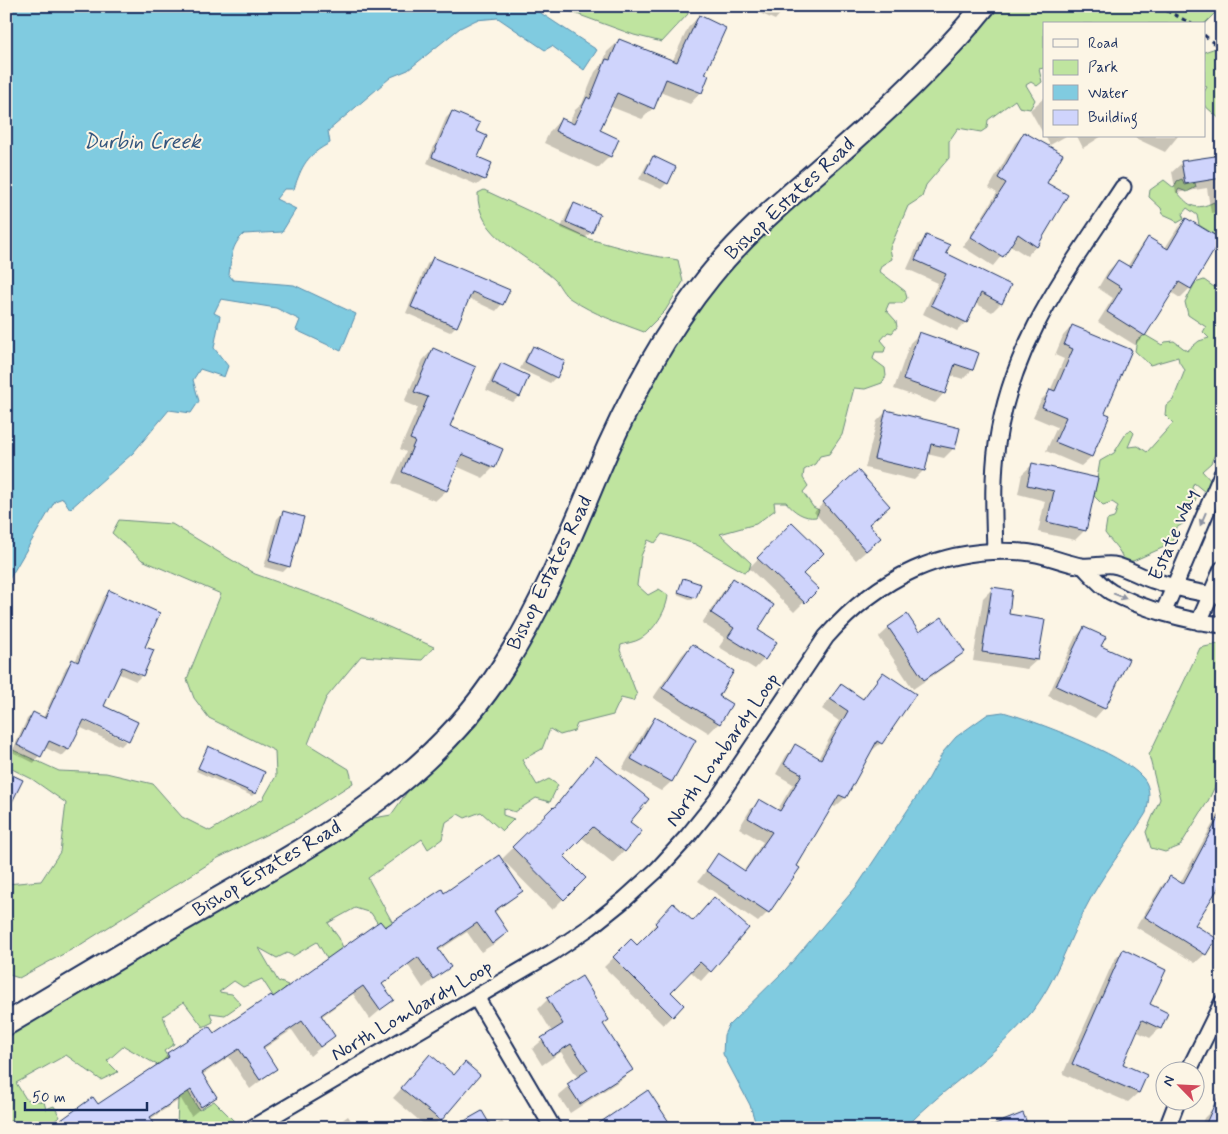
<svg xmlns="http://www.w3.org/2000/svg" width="1228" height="1134" viewBox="0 0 1228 1134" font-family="Mynerve,sans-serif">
	<rect width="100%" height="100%" fill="#fcf5e5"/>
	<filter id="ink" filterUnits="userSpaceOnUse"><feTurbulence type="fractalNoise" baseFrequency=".02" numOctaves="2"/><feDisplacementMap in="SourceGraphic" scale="10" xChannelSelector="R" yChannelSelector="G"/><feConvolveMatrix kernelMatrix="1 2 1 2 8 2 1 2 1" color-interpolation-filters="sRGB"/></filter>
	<g filter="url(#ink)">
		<path fill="#bfe49f" stroke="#6d8a7e" d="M555 6H686L688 14 662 42 634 35Z
			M996 6H1216L1214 14 1204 24H1044V68L1039 69 1042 82 1037 86 1031 82 1026 85 1035 100 1030 109 1019 107 1015 100 988 120 987 128 981 132 958 128 949 141V158L926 185 922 197 908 206 890 248 892 259 882 265 879 271 905 291 907 298 903 303H889L886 310 896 321 897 327 892 333 888 332 881 340 886 346 884 352H875L873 359 885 368 886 376 882 383 865 389 854 388 842 435 829 454 820 456 815 464 804 470 803 478 808 486 803 492 813 507 819 510 816 517C804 519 793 511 786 502H774L775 510 756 524 720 534 751 563 749 570 744 572 695 544 662 534 655 543 648 540 641 556 637 585 648 595 659 589 668 595C667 610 654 631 640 639 635 642 627 643 621 645L620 650 637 695 633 701 621 698 613 715 577 724 574 731 560 735 550 729 542 749 522 760 537 785 549 779 558 785 550 802 536 798 515 812 503 808V815L514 819 502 831 481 812 465 818 458 814 446 822 442 839 428 849 422 839 368 878 395 927H380L371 913 355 908 328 923 339 938 355 977 337 975 317 942 293 956 287 953 277 958 259 948 278 981 288 985 282 991 277 1002 262 979 243 987 234 981 219 992 232 994 241 1004 225 1015 210 1013 213 1022 203 1027 184 1002 163 1016 174 1044 164 1051 199 1110 214 1101 234 1121V1126L231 1128H209L201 1124 202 1128H177L178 1099 159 1066 124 1046 107 1061 118 1072 101 1080 66 1055 16 1083 26 1099 44 1102 46 1109 54 1106 60 1117 43 1128 28 1122 20 1128 11 1120 6 1123V1033L374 818 391 815 410 788 476 726 512 674 627 427 672 343 731 266 781 214 941 70Z
			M1219 47 1222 50V121L1204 105V92L1207 87 1204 85V52Z
			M1182 179 1184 185 1195 183 1196 187 1187 192 1179 189 1177 192C1190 207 1195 211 1214 202L1218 213H1222V233L1218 237 1199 225 1197 215 1187 208 1182 214 1184 219 1177 223 1174 219 1163 214 1161 208 1149 197 1150 190 1164 180 1174 188 1177 181Z
			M484 190 589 239 644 254 678 260 683 282 665 311 644 332C620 323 593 314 571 299 563 295 560 285 554 279 527 255 476 236 478 193Z
			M1222 279V427L1218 439 1220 443 1211 463 1202 471 1211 481 1205 492 1194 483 1192 488 1197 495 1194 504 1184 516V523L1176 528 1171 544 1133 561H1124C1120 549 1113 544 1105 533L1107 520 1114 518 1118 506 1112 502 1103 505 1094 496 1100 461 1114 453 1127 432 1131 430 1134 433 1128 447 1138 446 1147 452 1173 423 1165 415 1166 406 1173 400 1185 370 1179 362 1178 357 1150 365 1135 351 1137 340 1145 335 1162 345 1165 342 1174 341 1187 351 1199 341 1209 338 1203 332 1206 327 1188 315 1185 302 1195 283 1204 280 1214 287Z
			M119 520 172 524 255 574 330 601 434 647 422 660 361 656 326 698 308 744 349 769 353 783 294 821 218 858 80 945 19 978 6 974V884L41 881 60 852 66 803 32 779 6 766V692L13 750 59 771 106 773 153 784 182 817 210 831 263 799 276 776 275 751 209 718 194 698 187 679 221 594 142 560 112 533Z
			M1222 643V772L1208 801 1180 846 1165 852 1151 848 1146 832 1160 799 1149 755 1200 648Z"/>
		<path fill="#80cbe0" stroke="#588dac" d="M6 6H530L597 50 584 70 552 46 545 50 498 18 476 20 460 28 408 70 391 77 328 131 330 143C307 155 302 165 294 189H284L276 199 296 209 282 232 244 234C231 245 231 259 229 275L233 280 294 285 356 314 341 351 296 330 300 320 276 308 221 299 214 313 220 316 214 348 228 366 224 377 200 369 193 380 199 401 191 413 169 410 133 453 70 509 63 498 55 501 7 583 8 606 6 609Z
			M1003 712C1033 720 1123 754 1142 777 1152 787 1149 801 1146 813 1126 846 1102 875 1085 909 1067 944 1055 983 1031 1013 995 1057 944 1087 905 1128H757L750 1105 723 1054 724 1035 728 1026 786 969 857 886 929 778 943 752 956 737 988 714Z"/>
		<path fill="#0003" d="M745 6H787L775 20Z
			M699 16 703 74 701 92 690 104 660 92 653 108 642 119 609 106 598 130 610 156 598 168 544 143 550 131 561 119 569 123 575 110 582 104 595 72 603 63 607 52 619 41 672 62 688 28Z
			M1044 98V135L1030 110Z
			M452 112 474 131 476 157 484 179 477 185 427 163 446 118Z
			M1025 133 1036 246 1027 256 1010 245 993 266 963 247 997 193 989 188 1015 143Z
			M1045 136H1066L1050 145Z
			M1077 136H1102L1083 148Z
			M1131 136H1178L1165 152Z
			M1222 156V212L1211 213 1207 188 1176 193 1172 172 1182 163Z
			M653 157 667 183 661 189 639 179 647 164Z
			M574 205 591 232 585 238 561 228 568 211Z
			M1186 220 1190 288 1180 298 1171 292 1144 335 1135 345 1098 322 1113 298 1098 288 1108 271 1118 261 1127 267 1139 248 1148 238 1165 248 1177 229Z
			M927 236 1001 303 992 312 975 303 966 322 957 331 923 314 938 283 907 269 918 245Z
			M433 258 508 290 502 304 467 288 466 290 501 305 496 311 468 298 456 326 450 332 406 313 427 264Z
			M1072 326 1104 414 1108 416 1091 457 1081 466 1046 451 1057 427 1033 417 1041 400 1050 391 1064 359 1055 355 1063 336Z
			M919 334 978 354 972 370 963 379 950 375 944 393 935 403 894 389 910 343Z
			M533 348 556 377 550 383 520 369 527 354Z
			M433 349 448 427 494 467 483 478 456 466 446 491 435 501 392 483 406 452 400 449 418 408 404 402 423 360Z
			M501 365 519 396 513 402 486 390 495 371Z
			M886 412 954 448 944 458 927 454 923 471 914 480 865 468 877 421Z
			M1032 465 1097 479 1085 530 1075 540 1038 532 1045 501 1018 494 1022 474Z
			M858 472 878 516 868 525 870 548 856 560 814 512Z
			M283 512 289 566 283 572 264 567 277 519Z
			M792 524 802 574 817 589 794 612 749 568Z
			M683 580 695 597 692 600 677 594Z
			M733 580 757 631 764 659 755 669 719 647 725 638 702 623 724 590Z
			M993 588 1007 615 1037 660 1027 669 973 661 983 598Z
			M110 592 159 613 144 647 152 651 142 675 136 681 117 673 102 706 136 722 128 740 79 716 78 718 126 741 121 746 79 727 68 750 62 756 44 747 34 763 12 752 27 719 34 713 43 718 66 667 73 661 75 662 103 598Z
			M889 628 919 634 964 652 954 661 913 689 879 637Z
			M1084 628 1104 708 1095 718 1048 696 1075 638Z
			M692 645 717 696 731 704 719 723 709 733 653 698 682 655Z
			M883 673 914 695 881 743 870 752 845 798 835 807 832 805 795 866 798 868 768 912 758 922 698 881 718 855 743 872 763 842 739 828 750 810 760 800 777 811 793 784 776 774 786 756 795 746 818 759 839 721 822 709 832 695 841 685 862 699Z
			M656 718 694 741 671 782 661 791 622 769 646 728Z
			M208 748 255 793 252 796 196 771Z
			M596 758 629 822 640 832 613 863 581 837 562 856 584 878 552 910 502 859 554 808Z
			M1222 807V895L1214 891 1193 926 1205 954 1195 963 1136 927 1161 887 1170 877 1180 883Z
			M522 891 494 913 507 932 497 942 481 952 467 932 438 951 449 967 423 988 408 965 381 985 392 1000 370 1019 353 994 321 1017 334 1036 310 1056 292 1030 263 1049 276 1069 250 1089 229 1057 202 1075 216 1096 191 1116 181 1099 150 1119 52 1128 98 1105 159 1065 168 1054 213 1034 444 894Z
			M663 915 693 922 710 971 701 981 690 971 669 992 683 1005 663 1025 604 967 631 941 637 947Z
			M1123 951 1160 1028 1150 1038 1136 1031 1122 1065 1145 1075 1138 1093 1128 1102 1063 1074 1114 960Z
			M581 978 607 1020 602 1025 632 1070 622 1079 570 1113 558 1095 578 1078 561 1052 542 1065 532 1049 552 1032 538 1009 548 999Z
			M430 1056 453 1076 478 1075 432 1128H428L393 1098Z
			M1214 1108 1222 1128H1200L1204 1118Z
			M348 1116 356 1128H332Z
			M390 1120 396 1128H378Z
			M502 1121 506 1128H455H490Z
			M1110 1125V1128H1067Z"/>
		<path fill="#cfd4fc" stroke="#1b2f5e" d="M699 15 726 28 705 74 709 75 702 93 666 79 654 109 617 93 600 130 619 139 611 157 555 131 561 118 574 124 587 97 590 99 606 59 610 60 619 39 677 62Z
			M452 111 480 123 476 131 487 136 478 157 492 163 485 180 432 157Z
			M1024 132 1063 154 1047 183 1068 195 1037 247 1018 234 1003 257 971 237 1006 183 998 178Z
			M1222 155V178L1185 184 1181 161Z
			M653 156 676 167 668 184 645 172Z
			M574 203 600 214 592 233 566 222Z
			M1186 218 1221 239 1191 289 1179 282 1145 336 1107 312 1122 288 1106 278 1118 260 1130 267 1148 237 1168 249Z
			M926 235 950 245 946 253 1011 285 1002 304 981 293 967 323 931 305 946 274 915 260Z
			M433 257 510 290 503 305 472 292 457 327 411 307Z
			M1072 325 1132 350 1105 413 1110 415 1092 457 1055 442 1066 417 1042 407 1050 389 1055 391 1073 349 1064 345Z
			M919 332 979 353 973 370 955 364 945 394 903 380Z
			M533 346 565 361 557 378 525 362Z
			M433 348 476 367 450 426 503 449 495 468 462 454 447 491 402 472 415 441 410 439 428 397 414 392Z
			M501 363 529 376 520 397 492 383Z
			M886 410 960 428 955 449 931 444 925 471 874 459Z
			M1032 463 1098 478 1086 531 1047 522 1054 491 1027 485Z
			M858 470 890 506 869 524 881 538 866 551 823 502Z
			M283 511 304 517 290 567 269 561Z
			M792 522 824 553 803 574 819 589 805 603 757 558Z
			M683 578 701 584 696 598 678 592Z
			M733 578 774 605 758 630 777 642 765 660 728 637 734 628 711 613Z
			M992 587 1012 590 1009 614 1045 620 1038 660 982 652Z
			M109 590 160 613 145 647 154 650 143 676 122 667 104 706 138 722 129 741 84 720 69 750 49 741 41 757 17 745 33 712 45 718 72 659 78 662Z
			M907 614 919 632 942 617 965 652 924 680 888 627Z
			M1084 627 1106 637 1101 646 1129 659 1105 709 1056 686Z
			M692 644 734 671 719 696 732 704 720 724 662 688Z
			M883 672 916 694 882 744 877 741 846 798 839 795 797 866 800 868 769 913 706 871 718 853 745 871 772 832 748 818 759 799 780 811 802 774 784 764 795 744 821 759 848 711 830 699 841 684 863 699Z
			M655 717 696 740 672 782 631 759Z
			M208 746 265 772 256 794 198 768Z
			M596 756 649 799 630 822 642 831 625 852 593 827 564 856 586 878 564 900 512 847 553 807 554 808Z
			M6 772 23 780 6 814Z
			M1222 811V882L1195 925 1216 938 1206 955 1145 917 1170 876 1183 884Z
			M499 855 523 891 494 911 508 932 492 944 477 923 438 949 451 967 433 979 418 957 382 984 394 1000 380 1010 363 986 321 1015 335 1036 320 1047 302 1021 263 1047 277 1069 260 1080 239 1049 202 1073 217 1097 201 1107 191 1090 150 1117 157 1128H50L93 1097 98 1104 169 1057 167 1053 209 1026 214 1033 271 995 273 997 380 921 385 927 442 889 444 893Z
			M714 897 749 928 711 972 700 962 671 992 684 1005 673 1017 613 957 631 939 637 945 657 925 655 923 673 903 693 921Z
			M1123 949 1166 970 1150 1004 1168 1013 1161 1029 1142 1020 1123 1064 1147 1075 1139 1093 1072 1064Z
			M582 976 609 1020 603 1024 633 1070 580 1104 567 1084 588 1070 571 1044 552 1056 541 1038 563 1024 547 998Z
			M430 1054 454 1075 465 1062 480 1075 441 1121 401 1088Z
			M1222 1087V1128H1204Z
			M648 1090 673 1128H592Z
			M482 1111 492 1128H452Z
			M1023 1113 1029 1128H988V1127Z"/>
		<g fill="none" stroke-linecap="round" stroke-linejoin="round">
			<g stroke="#1b2f5e" stroke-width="19">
				<path id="street" d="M995 551C994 515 992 479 997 444 1012 341 1068 271 1123 187
					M1083 566C1091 574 1101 586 1111 592 1142 609 1187 621 1222 625
					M1164 611 1222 474
					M1199 622 1222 569
					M476 997 553 1128
					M1188 1072 1222 1003
					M252 1128 553 952 590 927 625 899 658 869 688 836 716 801 826 637C879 577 942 546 1023 552 1044 553 1062 563 1082 566 1092 567 1103 564 1113 565 1126 567 1139 576 1152 580 1175 588 1197 593 1222 596
					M1167 1128 1177 1102"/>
			</g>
			<g stroke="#1b2f5e" stroke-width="26">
				<path id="secondary" d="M6 1024C69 987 131 949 194 913 311 845 429 785 503 667 541 608 568 542 595 478 625 407 661 336 710 276 751 225 803 185 852 141 899 99 944 56 984 6"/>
			</g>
			<path stroke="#1b2f5e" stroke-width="3" stroke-dasharray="5 4" stroke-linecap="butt" d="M1158 6 1192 24
				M1204 35 1222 50"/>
			<use href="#street" stroke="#fcf5e5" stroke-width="15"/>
			<use href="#secondary" stroke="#fcf5e5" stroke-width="22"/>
		</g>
		<defs><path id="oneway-solid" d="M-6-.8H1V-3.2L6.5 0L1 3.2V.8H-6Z" transform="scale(1.25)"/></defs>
		<g fill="#8c92a2">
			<use href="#oneway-solid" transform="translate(1203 519) rotate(113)"/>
			<use href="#oneway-solid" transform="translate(1120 596) rotate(21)"/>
		</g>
	</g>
	<g text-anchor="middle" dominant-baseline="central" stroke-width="4" stroke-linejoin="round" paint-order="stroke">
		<g font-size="20" fill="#1b2f5e" stroke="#fcf5e5">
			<text transform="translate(790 199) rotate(-43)">Bishop Estates Road</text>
			<text transform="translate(1174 535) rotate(-67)">Estate Way</text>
			<text transform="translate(550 573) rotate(-64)">Bishop Estates Road</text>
			<text transform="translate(723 750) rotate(-55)">North Lombardy Loop</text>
			<text transform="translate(267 869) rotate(-31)">Bishop Estates Road</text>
			<text transform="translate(412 1011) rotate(-30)">North Lombardy Loop</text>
		</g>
		<g font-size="21" font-style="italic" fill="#34567e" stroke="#fcf5e5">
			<text x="142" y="142">Durbin Creek</text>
		</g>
	</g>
	<rect width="1228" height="1134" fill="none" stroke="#fcf5e5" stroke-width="25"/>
	<rect x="12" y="12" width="1203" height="1109" fill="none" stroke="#1b2f5e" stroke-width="2" filter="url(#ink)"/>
	<rect x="1043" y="22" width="162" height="115" fill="#fcf5e5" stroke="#a2a6af"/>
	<rect x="1053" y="39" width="25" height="8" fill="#fcf5e5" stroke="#a2a6af"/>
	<text x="1088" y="48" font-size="15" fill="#1b2f5e">Road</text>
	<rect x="1053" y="60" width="25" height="15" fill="#bfe49f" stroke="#a2a6af"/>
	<text x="1088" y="72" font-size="15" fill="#1b2f5e">Park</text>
	<rect x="1053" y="85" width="25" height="15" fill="#80cbe0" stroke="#a2a6af"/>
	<text x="1088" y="98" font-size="15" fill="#1b2f5e">Water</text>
	<rect x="1053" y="110" width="25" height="15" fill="#cfd4fc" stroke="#a2a6af"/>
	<text x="1088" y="122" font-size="15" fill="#1b2f5e">Building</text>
	<g transform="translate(1180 1086) rotate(294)"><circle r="24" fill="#fcf5e5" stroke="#a2a6af"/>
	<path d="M0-4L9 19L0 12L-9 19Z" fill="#d1495b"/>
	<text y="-8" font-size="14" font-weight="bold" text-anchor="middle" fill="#1b2f5e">N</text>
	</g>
	<path d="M25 1102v8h122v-8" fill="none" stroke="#1b2f5e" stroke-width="2.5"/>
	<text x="32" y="1102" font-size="15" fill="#1b2f5e" stroke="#fcf5e5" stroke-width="4" paint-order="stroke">50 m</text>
</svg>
